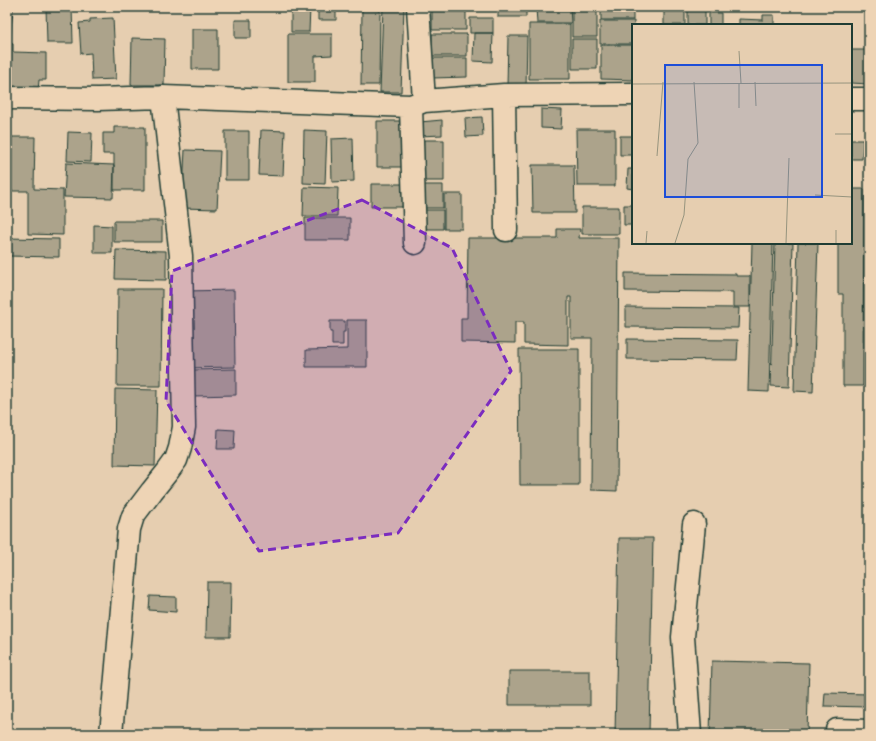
<svg xmlns="http://www.w3.org/2000/svg" width="876" height="741" viewBox="0 0 876 741" font-family="Itim,sans-serif">
	<rect width="100%" height="100%" fill="#e6ceb0"/>
	<filter id="ink" filterUnits="userSpaceOnUse"><feTurbulence type="fractalNoise" baseFrequency=".025" numOctaves="2"/><feDisplacementMap in="SourceGraphic" scale="8" xChannelSelector="R" yChannelSelector="G"/><feConvolveMatrix kernelMatrix="1 2 1 2 8 2 1 2 1" color-interpolation-filters="sRGB"/></filter>
	<g filter="url(#ink)">
		<path fill="#aca38b" stroke="#1f3d34" d="M7 7H13L10 40 7 39Z
			M46 7H72L73 43H47Z
			M291 7H310L309 32H291Z
			M318 7H336V20H318Z
			M383 7H404L401 92H380Z
			M432 7H466V30H432Z
			M479 7H490V9H479Z
			M498 7H526V17H498Z
			M550 7H570L571 23H537L536 8Z
			M601 7H633V20H601Z
			M664 7H685V25H664Z
			M688 7H705V25H688Z
			M759 7H800L759 8Z
			M362 9 380 10 379 85H361Z
			M572 9H597V37H572Z
			M709 13H721V25H709Z
			M763 15H774V25H739V19L763 20Z
			M113 18 116 79 92 80 91 53 81 54 79 23 90 22V19Z
			M470 18H493V33H470Z
			M235 20H251V38H235Z
			M600 21H634L633 44H600Z
			M529 24H570V79H529Z
			M192 29H218V69H192Z
			M474 33H493L492 62 473 61Z
			M288 34H332V55L315 56V82H288Z
			M432 34H467V56H432Z
			M508 36H527L526 88 507 87Z
			M132 38 165 39 164 85H131Z
			M572 39H597V69H572Z
			M7 43 13 44V52L46 53V80H39L38 91 7 90Z
			M601 45H633V80L601 79Z
			M851 50H869V84L851 83Z
			M432 58H467V77L432 78Z
			M541 109 562 110 561 129 541 128Z
			M482 117 483 136 466 137 465 118Z
			M442 120V135L420 136V122Z
			M377 121H402V167H377Z
			M114 127H145V190H114V154H103V133H114Z
			M576 129H615V186H577Z
			M261 130 285 131 283 176 259 175Z
			M304 130 327 131 325 184 303 183Z
			M225 131H249V180H225Z
			M68 132 92 133 91 162 67 161Z
			M620 136H633V155H620Z
			M7 137H35L34 189 63 190V235L28 234V191H7Z
			M353 138 354 181 332 182 331 139Z
			M421 140H444V181H421Z
			M851 140H863L862 159H851Z
			M185 150 220 151 217 209 182 208Z
			M66 163 114 165 113 198 64 197Z
			M532 165H574L575 213H533Z
			M628 169H633V189L627 188Z
			M869 178V287H868Z
			M371 184H409V207H371Z
			M421 185H443V208H421Z
			M304 187 338 188 337 216H303Z
			M851 189H864L863 386H843V294H838V243H851Z
			M444 194H462V229H444Z
			M624 205H633V225H624Z
			M582 207H619V234H582Z
			M421 210H443V229H421Z
			M305 218H350V240H305Z
			M114 221H162V242H114Z
			M94 225 112 226V253H94Z
			M557 229H580L579 238H619L617 491 591 490 592 338H571V297H568V345L524 344V322H515V343L461 342V318H467L468 238H557Z
			M7 238 59 239V257L7 256Z
			M752 243H773L769 392 748 391Z
			M775 243H793L789 387 771 386Z
			M798 243H818L813 392 794 391Z
			M116 250 166 251V280L115 279Z
			M625 273 736 274V276H750V307H733V292L625 291Z
			M118 289H162L161 386H117Z
			M234 290 235 367 185 368 184 291Z
			M868 291H869V315H868Z
			M626 307 739 308 738 328 626 327Z
			M347 320H367V367H306V350L347 349Z
			M330 321H345V332H343V345H332V332H330Z
			M867 329H869V350H867Z
			M627 339 738 340 737 360 627 359Z
			M519 349H579V485H520Z
			M868 364H869V387H868Z
			M236 369V395L193 396 192 370Z
			M115 389 157 390 155 466 114 465Z
			M218 429 235 430 234 449H217Z
			M619 538H653L649 734H615Z
			M207 582H231L230 637H206Z
			M150 596 176 597V612L149 610Z
			M712 661 809 663 807 734H710Z
			M509 671H590V705H509Z
			M825 693 869 694V707L824 706Z
			M149 732H182V734H149Z"/>
		<g fill="none" stroke-linecap="round" stroke-linejoin="round">
			<g stroke="#1f3d34" stroke-width="25">
				<path id="minor" d="M418 7 424 101
					M504 95 506 230
					M7 98 98 99 163 97 411 106 424 101 504 95 633 94
					M851 99H869
					M411 106 415 243
					M837 730 869 731
					M111 734 129 529 133 516 152 491 168 471 176 460 180 448 184 427 181 256 163 97
					M690 734 683 637 694 524"/>
			</g>
			<use href="#minor" stroke="#eed4b5" stroke-width="22"/>
		</g>
	</g>
	<path fill="#7b2cbf" fill-opacity="0.2" stroke="#7b2cbf" stroke-width="3" stroke-dasharray="8 5" stroke-linejoin="round" d="M362 200 452 248 511 371 398 533 259 551 166 401 172 271Z"/>
	<g transform="translate(632 24)">
		<rect width="220" height="220" fill="#e6ceb0"/>
		<path fill="none" stroke="#96947e" stroke-width="1" d="M107 27 109 59M123 58 124 82M0 60 220 59M107 60V84M203 110H220M25 132 31 58M183 171 220 173M14 219 15 207M43 219 52 191 56 135 66 119 62 58M154 219 157 134M204 219V206"/>
		<path fill="#1d4ed8" fill-opacity="0.15" stroke="#1d4ed8" stroke-width="2" d="M33 41H190V173H33Z"/>
		<rect width="220" height="220" fill="none" stroke="#1f3d34" stroke-width="2"/>
	</g>
	<rect width="876" height="741" fill="none" stroke="#eed4b5" stroke-width="24"/>
	<rect x="12" y="12" width="852" height="717" fill="none" stroke="#1f3d34" stroke-width="1.5" filter="url(#ink)"/>
</svg>
